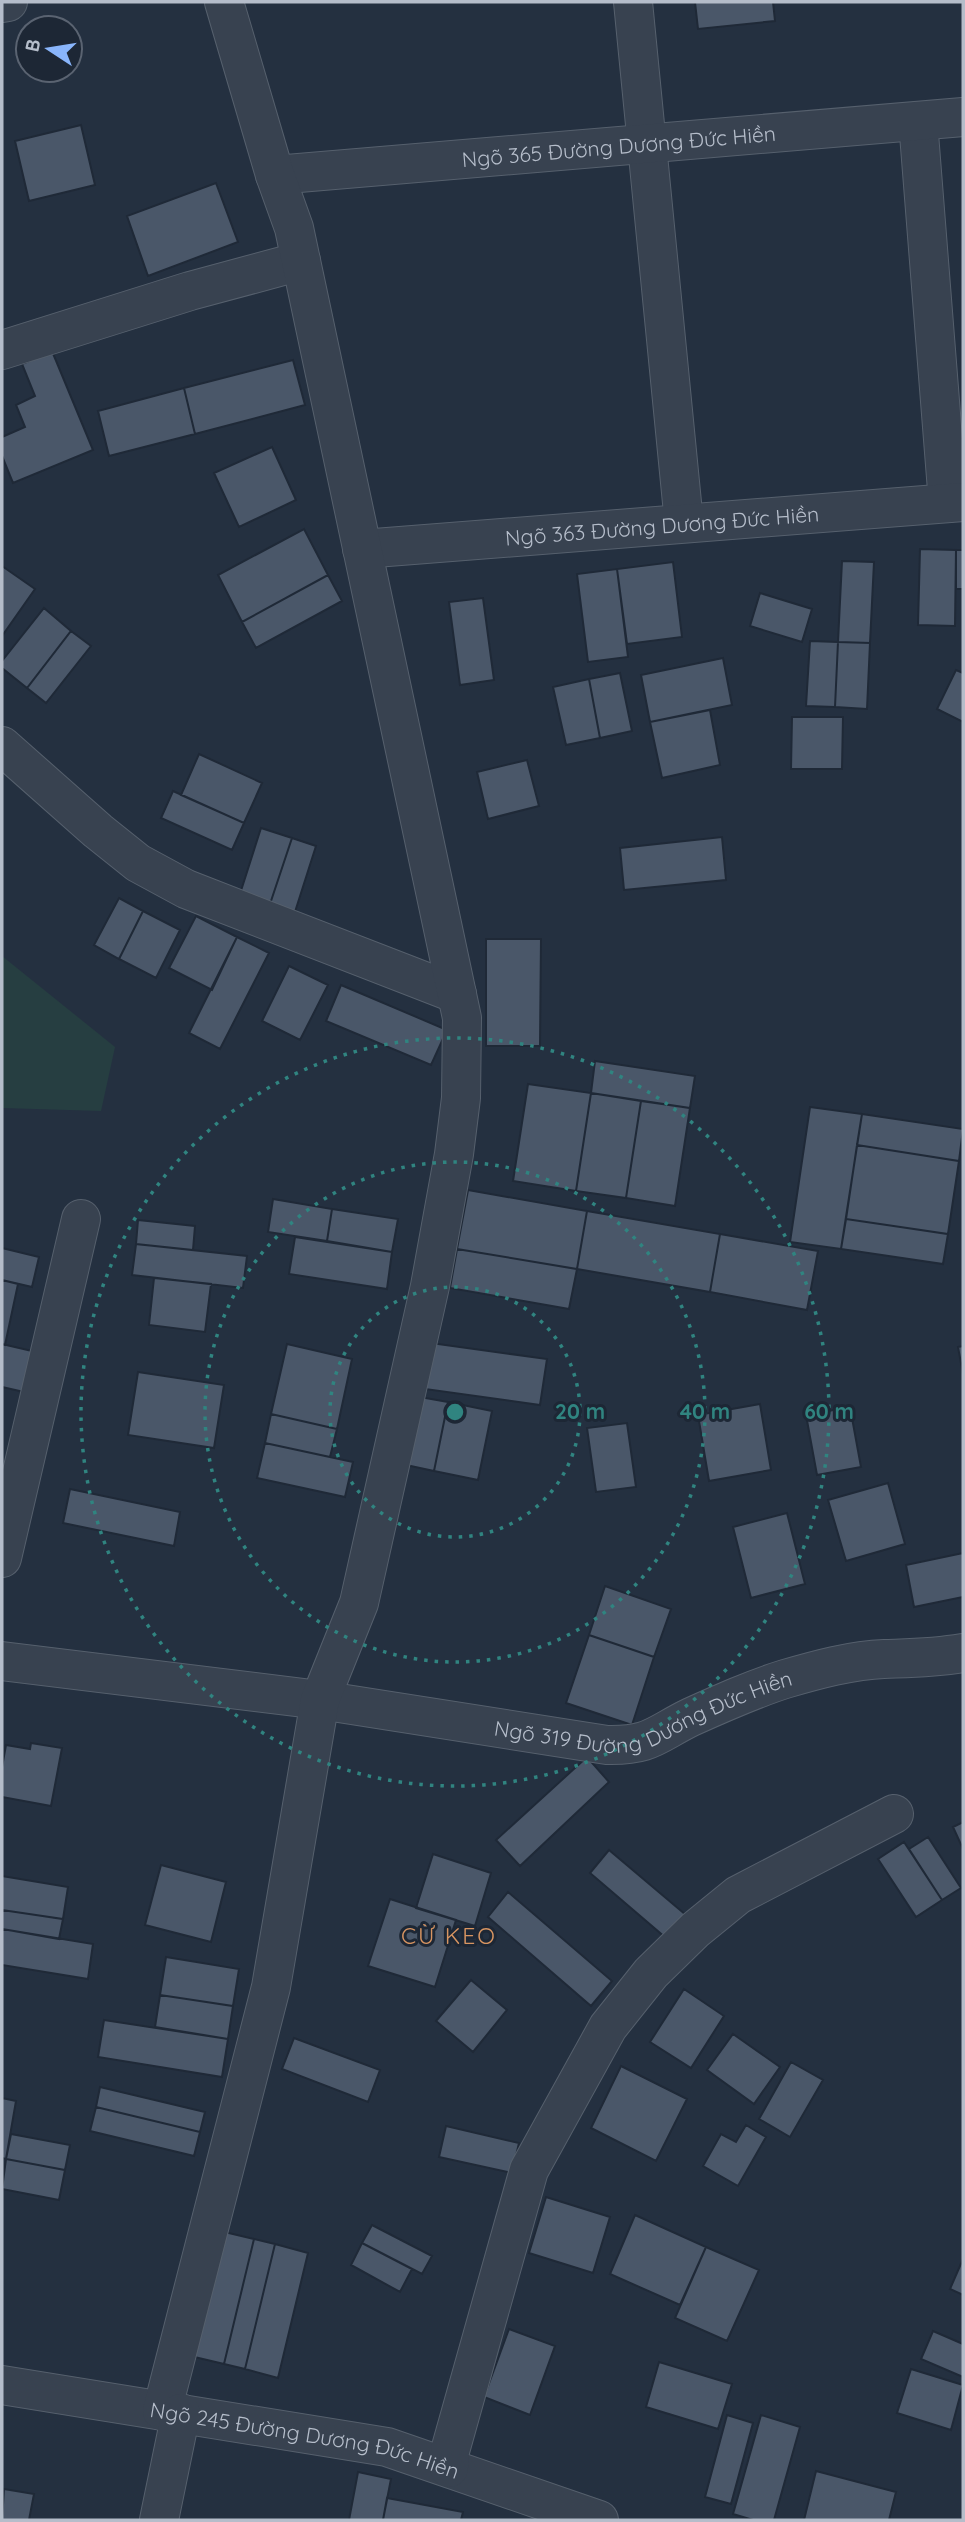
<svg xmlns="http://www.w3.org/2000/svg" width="965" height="2522" viewBox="0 0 965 2522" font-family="Quicksand,sans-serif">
	<rect width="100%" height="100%" fill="#243040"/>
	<path fill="#263e41" d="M2 956 115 1047 101 1111 2 1108Z"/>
	<path fill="#4a5769" stroke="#1f2937" stroke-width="2" d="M695 2H773L775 21 698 29Z
		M81 125 95 185 29 201 15 141Z
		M216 183 238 242 148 276 127 216Z
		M52 351 93 450 13 483 2 456V437L25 427 16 405 35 396 22 364Z
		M293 360 305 405 195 434 184 388Z
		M184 388 195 434 109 456 98 411Z
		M272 447 296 500 239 527 214 473Z
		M304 529 328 575 242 622 218 575Z
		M920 549 956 550 955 626 918 625Z
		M956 550H963V589H956Z
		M842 561 874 562 870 643 838 642Z
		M673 562 682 637 627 644 617 569Z
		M2 566 35 589 2 636Z
		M617 569 628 657 588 662 577 574Z
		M328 575 342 601 256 648 242 622Z
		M760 593 812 609 802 642 750 626Z
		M483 598 494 680 460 685 449 602Z
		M44 608 71 631 27 688 2 668V661Z
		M71 631 91 646 46 703 27 688Z
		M810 641 838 642 835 707 806 706Z
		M838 642 870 643 867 709 835 707Z
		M723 658 732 705 650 722 641 675Z
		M956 670 963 673V722L937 709Z
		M620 673 632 731 600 738 589 679Z
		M589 679 600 738 566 745 553 687Z
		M710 710 720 765 662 778 650 722Z
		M792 717H843L842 769H791Z
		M199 754 262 783 244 823 181 795Z
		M527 760 539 806 488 819 477 772Z
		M173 791 244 823 232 850 161 818Z
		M261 828 292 838 269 907 239 897Z
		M722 837 726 880 624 890 620 848Z
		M292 838 316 846 294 915 269 907Z
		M119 898 143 911 119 959 94 945Z
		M143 911 180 930 156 978 119 959Z
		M196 916 237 937 212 990 169 968Z
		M237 937 269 953 220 1049 189 1033Z
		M486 939H541L540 1046H486Z
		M289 966 328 985 300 1040 262 1021Z
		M341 985 447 1030 431 1065 326 1021Z
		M595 1061 695 1076 690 1108 591 1093Z
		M528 1084 591 1093 576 1191 513 1181Z
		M591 1093 641 1101 626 1198 576 1191Z
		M641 1101 690 1108 675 1206 626 1198Z
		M810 1107 862 1114 841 1249 790 1242Z
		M862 1114 963 1129 959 1161 857 1145Z
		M857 1145 959 1161 948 1234 846 1219Z
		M468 1190 587 1211 577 1269 457 1249Z
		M273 1199 332 1209 327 1241 268 1232Z
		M332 1209 398 1219 392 1252 327 1241Z
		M587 1211 720 1234 710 1292 577 1269Z
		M846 1219 948 1234 943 1264 841 1249Z
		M138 1220 195 1226 193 1250 136 1244Z
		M720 1234 818 1251 807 1310 710 1292Z
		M295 1237 392 1252 387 1289 289 1274Z
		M136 1244 247 1256 243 1288 132 1275Z
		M2 1248 39 1257 32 1287 2 1280Z
		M457 1249 577 1269 569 1309 450 1288Z
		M154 1278 211 1284 205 1332 149 1325Z
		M2 1280 18 1284 5 1345 2 1344Z
		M431 1343 547 1359 540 1405 425 1389Z
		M2 1344 32 1351 24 1392 2 1387Z
		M287 1344 352 1359 337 1429 271 1414Z
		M963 1346V1374L958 1347Z
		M138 1372 224 1385 214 1448 128 1435Z
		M420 1397 448 1402 434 1471 406 1465Z
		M448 1402 492 1411 478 1480 434 1471Z
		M760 1404 771 1470 709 1481 698 1415Z
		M850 1407 861 1467 817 1475 806 1415Z
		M271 1414 337 1429 330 1457 265 1443Z
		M627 1423 636 1487 596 1492 587 1428Z
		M265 1443 353 1462 345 1497 257 1478Z
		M888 1483 905 1544 846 1561 828 1500Z
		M70 1489 180 1512 174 1546 63 1523Z
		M787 1513 805 1584 751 1598 733 1527Z
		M963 1553V1597L914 1607 906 1565Z
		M605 1586 671 1609 654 1657 589 1635Z
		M589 1635 654 1657 632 1725 566 1703Z
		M31 1743 62 1748 51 1806 2 1797V1767L6 1745 30 1749Z
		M587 1757 609 1782 520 1866 496 1840Z
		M963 1822V1849L953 1827Z
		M928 1837 961 1888 942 1900 909 1849Z
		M904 1842 942 1900 916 1917 878 1859Z
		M609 1850 686 1915 666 1938 590 1873Z
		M433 1854 491 1873 475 1926 416 1908Z
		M161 1865 226 1882 211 1942 145 1925Z
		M2 1876 68 1887 63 1919 2 1910Z
		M508 1892 612 1981 591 2006 488 1917Z
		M390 1899 456 1920 435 1987 368 1966Z
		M2 1910 63 1919 59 1939 2 1929Z
		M2 1929 93 1944 88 1979 2 1965Z
		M166 1957 239 1969 233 2006 160 1995Z
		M471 1980 507 2010 473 2052 436 2021Z
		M684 1989 724 2016 691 2068 650 2042Z
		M160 1995 233 2006 228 2039 155 2027Z
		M104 2020 228 2039 222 2077 98 2057Z
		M733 2034 780 2067 754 2104 707 2070Z
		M294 2038 380 2070 368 2102 282 2069Z
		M791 2062 823 2080 790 2137 759 2119Z
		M621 2066 687 2099 656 2161 591 2128Z
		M100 2087 205 2112 200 2132 96 2107Z
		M2 2098 16 2101 6 2159 2 2158Z
		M96 2107 200 2132 194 2156 90 2131Z
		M746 2125 766 2137 738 2186 703 2166 721 2134 736 2142Z
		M446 2126 519 2143 512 2173 439 2157Z
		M11 2134 70 2145 65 2170 6 2159Z
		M6 2159 65 2170 59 2200 2 2189Z
		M546 2197 610 2217 593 2273 529 2253Z
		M635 2215 706 2247 680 2305 610 2274Z
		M372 2225 432 2256 422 2274 362 2243Z
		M216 2230 254 2239 224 2364 186 2355Z
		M254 2239 275 2244 245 2369 224 2364Z
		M362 2243 412 2269 400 2292 351 2265Z
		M275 2244 308 2253 278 2378 245 2369Z
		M706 2247 759 2270 727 2341 675 2318Z
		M963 2259V2295L950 2289Z
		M509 2329 555 2346 530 2415 484 2397Z
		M933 2331 963 2344V2377L921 2359Z
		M659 2362 732 2384 718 2429 646 2407Z
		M911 2369 963 2385 951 2430 897 2413Z
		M727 2415 753 2423 731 2504 705 2497Z
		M761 2415 800 2427 774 2520H753L733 2514Z
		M816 2471 896 2492 889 2520H804Z
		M358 2472 391 2479 383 2520H349Z
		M4 2489 34 2494 29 2520H2Z
		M387 2498 463 2512 461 2520H383Z"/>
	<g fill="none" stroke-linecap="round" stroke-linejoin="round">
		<g stroke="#56606d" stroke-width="40">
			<g id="minor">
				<path d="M633 2 684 523"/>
				<path d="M2 3 8 2"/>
				<path d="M918 121 948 503"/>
				<path id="s1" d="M275 175 963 117"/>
				<path d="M2 350 190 291 301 261"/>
				<path id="s2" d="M362 549 963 502"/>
				<path d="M2 746 98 831 138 863 186 889 457 994"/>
				<path d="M2 1558 81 1219"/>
				<path id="s3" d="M2 1661 320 1700 607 1745C651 1746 656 1734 691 1717 722 1703 753 1689 785 1679 816 1670 852 1660 884 1659 913 1658 934 1658 963 1653"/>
				<path id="s4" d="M2 2385 387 2447 599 2520"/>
				<path d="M162 2411 271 1987 320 1700 359 1603 430 1286 454 1154 461 1098 462 1018 301 261 294 228 275 175 224 2"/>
				<path d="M449 2468 450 2451 529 2170 608 2027 651 1973 695 1930 738 1895 894 1814"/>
				<path d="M159 2520 181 2413"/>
			</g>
		</g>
		<use href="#minor" stroke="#384250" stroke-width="38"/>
	</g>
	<g fill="none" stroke="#308480" stroke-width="3.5" stroke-dasharray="3.5 7">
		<circle cx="455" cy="1412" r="125"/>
		<circle cx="455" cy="1412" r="250"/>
		<circle cx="455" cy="1412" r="374"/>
	</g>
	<g text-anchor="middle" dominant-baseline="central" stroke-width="6" stroke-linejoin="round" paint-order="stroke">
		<g font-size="21" fill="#b5bdca" stroke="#1d2735">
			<text stroke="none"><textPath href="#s1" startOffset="345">Ngõ 365 Đường Dương Đức Hiền</textPath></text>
			<text stroke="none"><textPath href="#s2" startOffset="301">Ngõ 363 Đường Dương Đức Hiền</textPath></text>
			<text stroke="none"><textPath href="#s3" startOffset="653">Ngõ 319 Đường Dương Đức Hiền</textPath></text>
			<text stroke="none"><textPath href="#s4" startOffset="308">Ngõ 245 Đường Dương Đức Hiền</textPath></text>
		</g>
		<g font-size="23" letter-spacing="2" fill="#d89562" stroke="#1d2735">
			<text x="449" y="1935">CỪ KEO</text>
		</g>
	</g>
	<circle cx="455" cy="1412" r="10" fill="#308480" stroke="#1d2735" stroke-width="3.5"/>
	<g font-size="21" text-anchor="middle" font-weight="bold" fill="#308480" stroke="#1d2735" stroke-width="6" stroke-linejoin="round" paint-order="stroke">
		<text x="580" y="1419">20 m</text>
		<text x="705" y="1419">40 m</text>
		<text x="829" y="1419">60 m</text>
	</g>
	<rect width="965" height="2522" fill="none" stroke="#b5bdca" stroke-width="7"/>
	<g transform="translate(49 49) rotate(282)"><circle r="33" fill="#1d2735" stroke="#5a6371" stroke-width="2"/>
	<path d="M0-5L12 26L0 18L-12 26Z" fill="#89b5fb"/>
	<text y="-10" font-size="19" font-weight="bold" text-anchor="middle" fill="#b5bdca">B</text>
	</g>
</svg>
